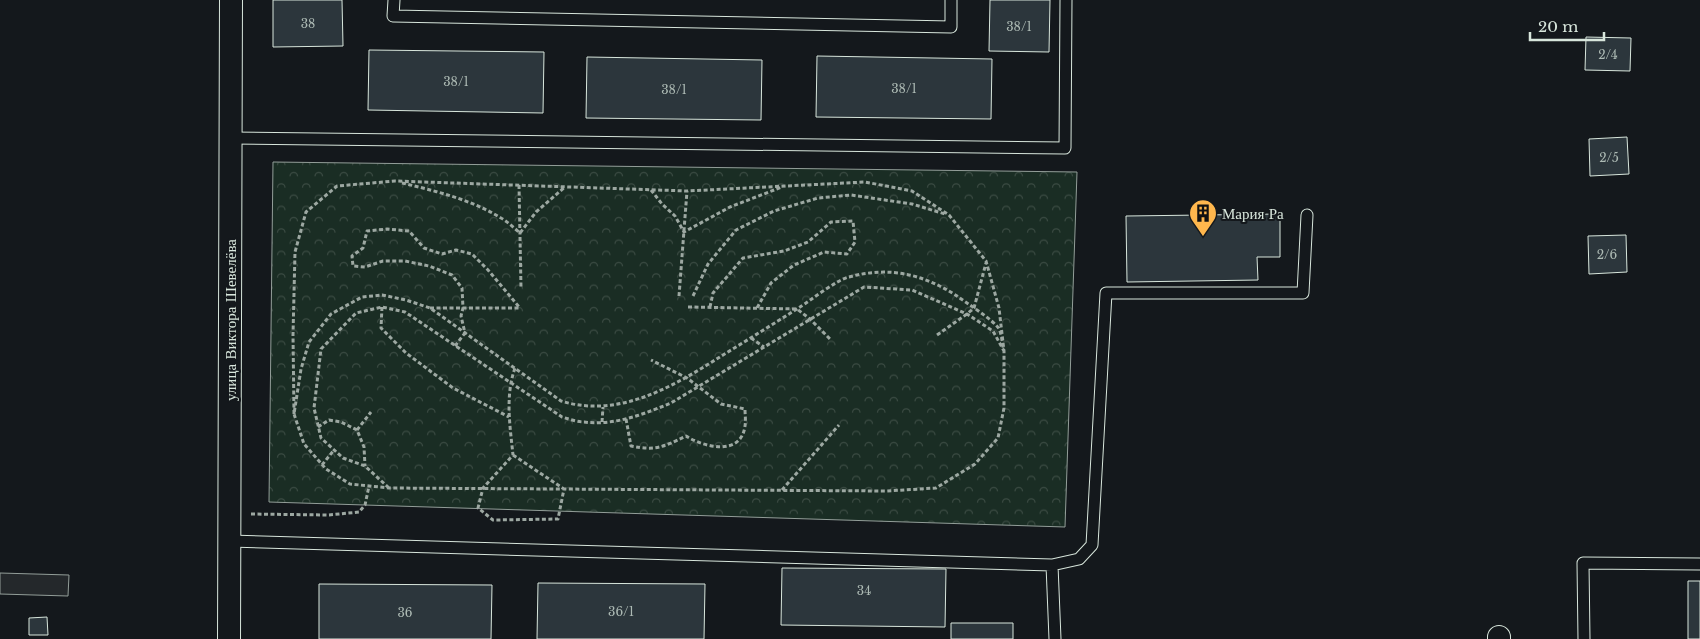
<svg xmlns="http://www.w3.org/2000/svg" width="1700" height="639" viewBox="0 0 1700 639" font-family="'Libre Baskerville',serif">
	<defs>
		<pattern id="forest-crowns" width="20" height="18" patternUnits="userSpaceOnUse" patternTransform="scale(1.25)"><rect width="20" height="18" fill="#1a2d24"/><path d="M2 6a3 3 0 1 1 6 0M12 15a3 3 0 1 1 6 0" fill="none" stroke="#3b4b43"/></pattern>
	</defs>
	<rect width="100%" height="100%" fill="#14181c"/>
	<path fill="url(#forest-crowns)" stroke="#939e99" d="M273 162 1077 172 1065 527 269 502Z"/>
	<path fill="#24282b" stroke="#939e99" d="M0 573 69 575 68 596 0 594Z"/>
	<path fill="#2c363c" stroke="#d8e6dc" d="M273 0H342L343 46 273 47Z
		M990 0H1050L1049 52 989 51Z
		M1586 37 1631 38 1630 71 1585 70Z
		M369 50 544 52 543 113 368 110Z
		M817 56 992 59 991 119 816 117Z
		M587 57 762 60 761 120 586 118Z
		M1627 137 1629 174 1590 176 1589 139Z
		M1280 214V257H1257L1258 280 1127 282 1126 216Z
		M1626 235 1627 272 1589 274 1588 236Z
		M782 568 946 569 945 627 781 625Z
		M1688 581H1700V639H1688Z
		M538 583 705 584 704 639H537Z
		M319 584 492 585 491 639H319Z
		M47 617 48 635H29V618Z
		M951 623H1013V639H951Z"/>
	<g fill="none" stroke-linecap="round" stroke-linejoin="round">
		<g stroke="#d8e6dc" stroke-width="13">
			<path id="service" d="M394 0 393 16 951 27V0
				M230 138 1065 148 1066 0
				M229 541 1052 565 1079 559 1092 545 1106 293H1303L1307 215
				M1052 565 1055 639
				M1584 639 1583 563 1700 564"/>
		</g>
		<g stroke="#d8e6dc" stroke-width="24">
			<path id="minor" d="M229 639 231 0
				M1499 639V637"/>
		</g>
		<path stroke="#9da8a2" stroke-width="3" stroke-dasharray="4 2.5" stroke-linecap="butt" d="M402 183C436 191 472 200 501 218 508 222 514 228 520 233L536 212 565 187
			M519 185 521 288
			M651 190 662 204 675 216 684 232 730 207 782 187
			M679 296 687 191
			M693 296 708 264 736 230 774 211 818 198 851 195 912 204 945 214
			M382 307 381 328 406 353 453 388 509 417
			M688 307 797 309 810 319 831 340
			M710 307 713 293 743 258 784 251 808 242 831 222 853 221 855 242 847 254 824 252 794 265 771 283 757 308
			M430 308H519
			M937 335 967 314 974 308 986 263
			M751 338 764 347
			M455 346 465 333 461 316 463 308 462 288 452 275 429 266 405 261H383L365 267 353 266 352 256 363 248 367 231 387 229 409 231 424 248 442 254 456 250 472 254 488 270 520 308
			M294 414 293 335 295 252 306 212 337 186 395 181 687 191 865 182 912 191 949 215 986 261 999 308 1004 351V408L998 438 975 464 936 488 887 491 389 488 350 484 326 469 304 444 294 414 301 369 309 342 331 314 362 297 382 295 406 300 430 308 561 401C620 419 674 386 723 355 749 339 775 323 800 307 811 300 838 279 849 277 889 266 923 274 957 296 965 302 995 321 999 329 1002 335 1002 344 1004 351L993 331 967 314 912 290 864 287 671 403C644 414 614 426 584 422 577 422 569 419 562 417L405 312 382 307 356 313 321 349 314 408 321 438 343 458 365 466 389 488
			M626 419 631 446C656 451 663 447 686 436 703 447 741 457 745 426 746 421 745 415 745 409L721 404 687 378 651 360
			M602 422 603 407
			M318 427 329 420 341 422 357 430 364 447 365 466
			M357 430 371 412
			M513 455 564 489 558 519 493 520 478 508 483 488 513 455C510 426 505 396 515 368
			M322 465 334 450
			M782 490 839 425
			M251 514 329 515 359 512 365 505 369 486"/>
		<use href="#service" stroke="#14181c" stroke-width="11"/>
		<use href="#minor" stroke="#14181c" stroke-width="22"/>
	</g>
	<defs>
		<g id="building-pin" transform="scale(1.4375)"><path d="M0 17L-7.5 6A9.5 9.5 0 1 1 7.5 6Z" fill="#ffb74d" stroke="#14181c"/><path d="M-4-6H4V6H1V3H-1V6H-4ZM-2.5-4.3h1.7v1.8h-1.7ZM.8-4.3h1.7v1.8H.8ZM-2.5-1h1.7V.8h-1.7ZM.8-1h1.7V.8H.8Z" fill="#111"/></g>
	</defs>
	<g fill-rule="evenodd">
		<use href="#building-pin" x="1203" y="213"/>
	</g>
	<g text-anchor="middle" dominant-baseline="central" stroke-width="4" stroke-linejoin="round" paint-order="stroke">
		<g font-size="12" fill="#adbab4">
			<text x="308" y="23">38</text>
			<text x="1019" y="26">38/1</text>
			<text x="1608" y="54">2/4</text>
			<text x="456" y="81">38/1</text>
			<text x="904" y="88">38/1</text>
			<text x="674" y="89">38/1</text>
			<text x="1609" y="157">2/5</text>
			<text x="1607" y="254">2/6</text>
			<text x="864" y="590">34</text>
			<text x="621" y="611">36/1</text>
			<text x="405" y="612">36</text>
		</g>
		<g font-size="15" fill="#d8e6dc" stroke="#14181c" text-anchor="start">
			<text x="1222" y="213">Мария Ра</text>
		</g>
		<g font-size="15" fill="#d8e6dc" stroke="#14181c">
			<text transform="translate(230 320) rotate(-90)">улица Виктора Шевелёва</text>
		</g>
	</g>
	<path d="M1530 32v8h74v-8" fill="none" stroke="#d8e6dc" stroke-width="2.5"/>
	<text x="1538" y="32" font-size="15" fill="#d8e6dc" stroke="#14181c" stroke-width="4" paint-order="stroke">20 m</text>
</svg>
